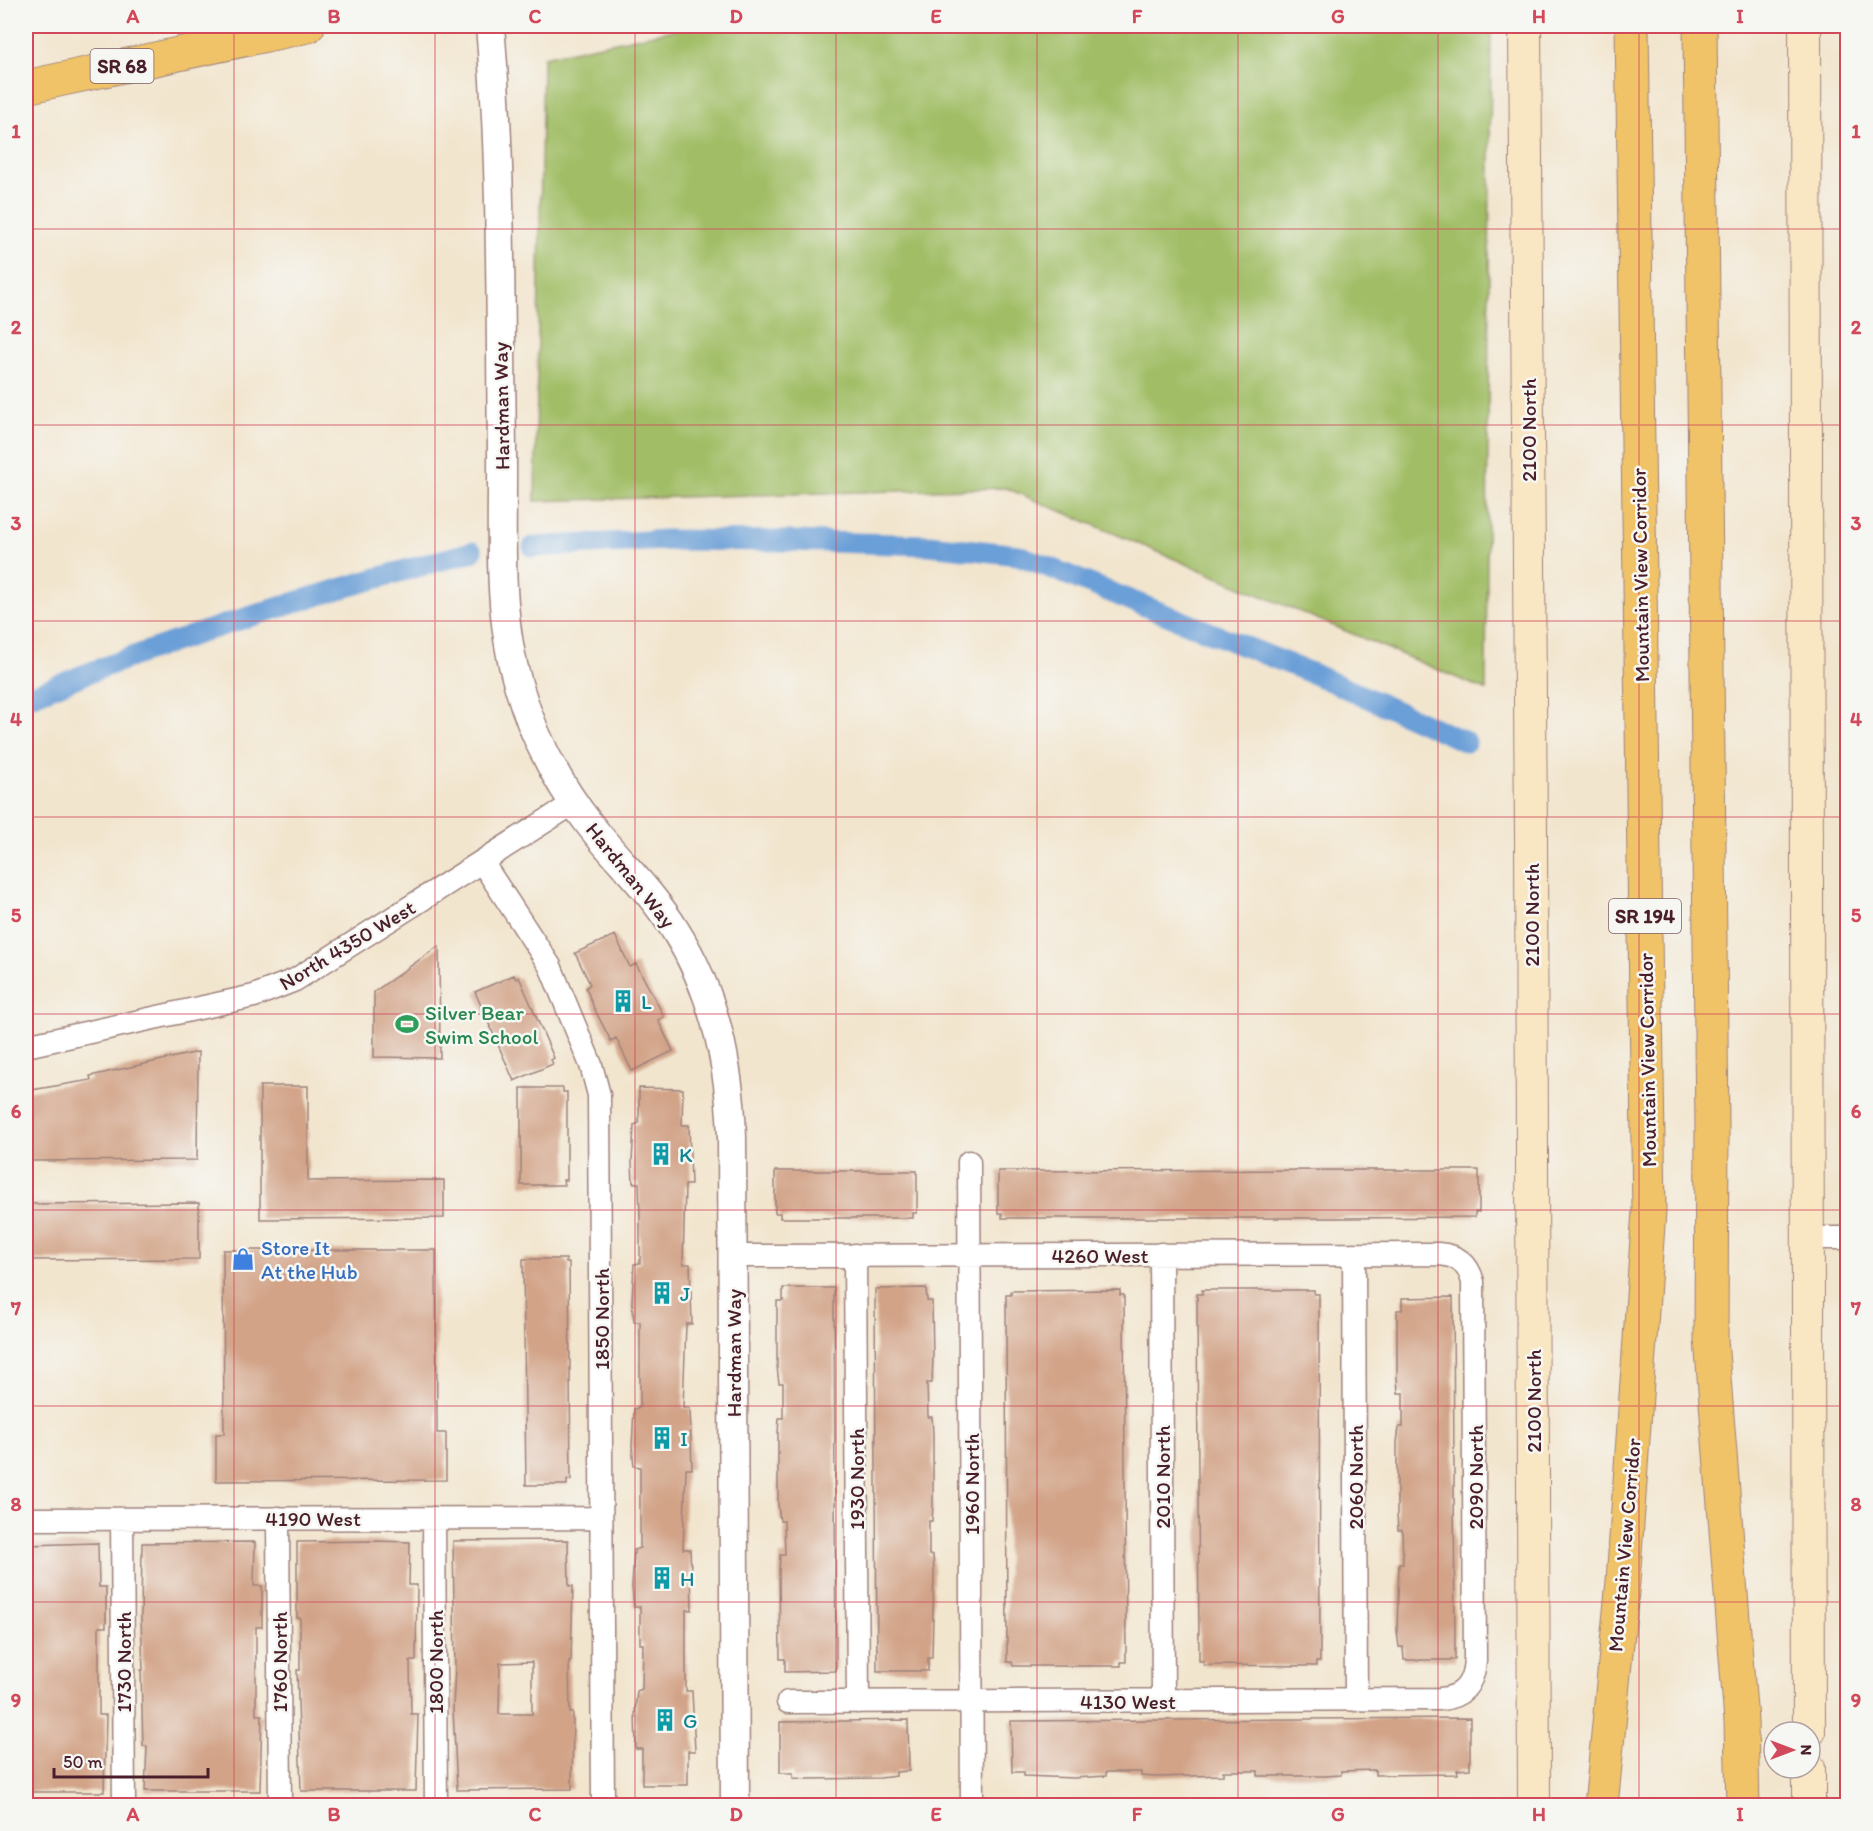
<svg xmlns="http://www.w3.org/2000/svg" width="1873" height="1831" viewBox="0 0 1873 1831" font-family="Itim,sans-serif">
	<rect width="100%" height="100%" fill="#f6f6f2"/>
	<filter id="ink" filterUnits="userSpaceOnUse"><feTurbulence type="fractalNoise" baseFrequency=".0167" numOctaves="2"/><feDisplacementMap in="SourceGraphic" scale="12" xChannelSelector="R" yChannelSelector="G"/><feConvolveMatrix kernelMatrix="1 2 1 2 8 2 1 2 1" color-interpolation-filters="sRGB"/></filter>
	<filter id="wash" filterUnits="userSpaceOnUse"><feTurbulence type="fractalNoise" baseFrequency=".008" numOctaves="4" result="noise"/><feDisplacementMap in="SourceGraphic" scale="24" xChannelSelector="R" yChannelSelector="G"/><feGaussianBlur stdDeviation="1.35" result="paint"/><feColorMatrix in="noise" values="0 0 0 0 0 0 0 0 0 0 0 0 0 0 0 0 0 1.4 0 .05"/><feComposite in="paint" operator="in"/></filter>
	<g filter="url(#wash)">
		<rect width="100%" height="100%" fill="#f2e5ce"/>
		<path fill="#a1be66" stroke="#766e48" stroke-width="1.5" d="M693 26H1491L1486 690 1006 488 535 501 543 57Z"/>
		<g fill="none" stroke-linecap="round" stroke-linejoin="round">
			<path stroke="#6a9fd7" stroke-width="21" d="M533 547 665 540 792 541 929 545 1018 555 1316 675 1466 742
				M26 698C170 638 321 592 472 552"/>
		</g>
		<g id="blocks">
			<path fill="#d2a387" fill-rule="evenodd" d="M615 935 630 967 636 964 657 1003 664 1017 658 1020 673 1051 632 1071 616 1038 611 1041 594 1008 586 988 590 984 575 953Z
				M439 946 440 1058 374 1057V992Z
				M514 975 516 979 519 977 554 1058 551 1060 553 1064 514 1081 475 992Z
				M198 1052 197 1160 26 1161V1091L91 1080 90 1076Z
				M260 1086H308V1181L444 1180V1218L260 1219Z
				M521 1088H563V1092H567V1180H563L564 1185H521Z
				M639 1088 683 1089 682 1125H689L691 1185H685L683 1264H690L692 1324H686L683 1408H690L692 1469H686L683 1549H690L691 1571 692 1610H686V1691H692L695 1751H688V1785H642V1749H636L635 1712 637 1691 642 1689 643 1644H640V1607H634L632 1587 634 1550 640 1548V1467L634 1466 632 1446 634 1409 640 1407V1322H634L632 1302 634 1264 640 1263V1219L639 1183H633L632 1162 634 1125 639 1123Z
				M1360 1170H1479V1212H1475V1217L1346 1218H1002V1213H998V1171Z
				M775 1171H917V1213H913V1218H780V1213H775Z
				M199 1203V1259L26 1260V1204Z
				M223 1250H436L437 1433H446V1480L216 1481V1434H224Z
				M523 1259H566V1263H569L571 1480H567V1485H526Z
				M783 1288H834L836 1671 785 1672V1659H780L779 1572 780 1555H785L784 1521H780L778 1505V1434L779 1418H783V1383H779L777 1367V1301H783Z
				M926 1288 927 1301H932L933 1358 932 1383H927L928 1417H932L933 1434V1505L932 1521H929V1555H933L934 1571 932 1658H928V1671H877L875 1289Z
				M1120 1290V1295H1124L1126 1662H1121V1666H1013L1012 1662H1007L1006 1295H1011V1291Z
				M1202 1290H1314V1294H1319L1320 1662H1316V1666L1204 1665V1661H1199L1197 1294H1202Z
				M1453 1297 1455 1660H1404L1403 1647H1399L1397 1631 1399 1564H1403L1402 1530H1398L1397 1514V1443L1399 1427H1403V1393H1398L1397 1377V1310H1402V1298Z
				M568 1540 569 1586H573L571 1661H569L570 1713H573L572 1789 457 1790 453 1708 455 1668 453 1541ZM532 1662V1714H499L500 1663Z
				M374 1541 410 1542 409 1585H417L416 1661H410L411 1714H418L416 1791H301L297 1670H300V1618H297V1542Z
				M255 1542 254 1586H262V1627H256V1715H262L260 1791H145L147 1746H143L141 1670H143L141 1618 142 1543Z
				M98 1543 99 1587H106V1627H99V1715H106L104 1792H26V1545Z
				M1470 1718V1769L1457 1770 1458 1774 1375 1775V1770L1341 1771V1775L1324 1776H1258V1771H1223V1775L1157 1777 1141 1776V1772H1106V1776L1074 1778 1024 1776V1772H1012L1011 1721Z
				M908 1720 909 1771 896 1772V1776L880 1778 809 1779 793 1778V1773H780V1722Z"/>
		</g>
	</g>
	<g filter="url(#ink)">
		<use href="#blocks" fill-opacity="0" stroke="#9e827c" stroke-width="1.5"/>
		<g fill="none" stroke-linecap="round" stroke-linejoin="round">
			<g stroke="#9e827c" stroke-width="25">
				<path id="minor" d="M482 862 550 966 591 1065 599 1095 603 1806
					M26 1046 254 996 295 980 574 803
					M969 1162 972 1806
					M1808 1238H1848
					M1161 1254 1163 1700
					M1354 1254 1356 1700
					M855 1255 858 1702
					M733 1256 1438 1254C1457 1255 1468 1263 1473 1282L1475 1661C1473 1684 1464 1697 1440 1699L788 1702
					M278 1518 280 1806
					M434 1518 436 1806
					M26 1519 601 1518
					M122 1519 124 1806"/>
			</g>
			<g stroke="#9e827c" stroke-width="31">
				<path id="tertiary" d="M490 26C502 166 500 308 502 450 503 527 496 609 518 684 533 736 557 783 590 825 618 861 651 891 675 930 715 993 730 1064 732 1138L735 1806"/>
			</g>
			<g stroke="#9e827c" stroke-width="34">
				<path id="secondary" d="M1525 26 1531 832 1534 1806
					M1805 26 1809 1732
					M1809 1806V1768"/>
			</g>
			<g stroke="#9e827c" stroke-width="35">
				<path id="primary" d="M26 87 308 26"/>
			</g>
			<g stroke="#9e827c" stroke-width="35">
				<path id="trunk" d="M1700 26 1712 1127 1711 1339 1741 1721 1743 1806
					M1601 1806 1623 1581 1649 1211 1632 26"/>
			</g>
			<use href="#minor" stroke="#fff" stroke-width="22"/>
			<use href="#tertiary" stroke="#fff" stroke-width="28"/>
			<use href="#secondary" stroke="#f9e7c3" stroke-width="32"/>
			<use href="#primary" stroke="#f0c369" stroke-width="33"/>
			<use href="#trunk" stroke="#f0c369" stroke-width="33"/>
		</g>
	</g>
	<path fill="none" stroke="#d1495b" stroke-width="1.5" stroke-opacity="0.55" d="M234 26V1806M435 26V1806M635 26V1806M836 26V1806M1037 26V1806M1238 26V1806M1438 26V1806M1639 26V1806M26 229H1848M26 425H1848M26 621H1848M26 817H1848M26 1014H1848M26 1210H1848M26 1406H1848M26 1602H1848"/>
	<defs>
		<g id="building-bare" transform="scale(1.8)"><path d="M-4-6H4V6H1V3H-1V6H-4ZM-2.5-4.3h1.7v1.8h-1.7ZM.8-4.3h1.7v1.8H.8ZM-2.5-1h1.7V.8h-1.7ZM.8-1h1.7V.8H.8Z" fill="#0f9aa8" stroke="#f6f6f2" stroke-width="2.5" paint-order="stroke"/></g>
		<g id="stadium-bare" transform="scale(1.8)"><path d="M0-5a6.5 5 0 1 0 0 10a6.5 5 0 1 0 0-10ZM-3.5-1.8h7v3.6h-7Z" fill="#2e9e5b" stroke="#f6f6f2" stroke-width="2.5" paint-order="stroke"/></g>
		<g id="shop-bare" transform="scale(1.8)"><path d="M-5-2.5h2.3a2.7 3.5 0 0 1 5.4 0H5L5.5 6h-11ZM-1.5-2.5h3a1.5 2.3 0 0 0-3 0Z" fill="#3f7fe0" stroke="#f6f6f2" stroke-width="2.5" paint-order="stroke"/></g>
	</defs>
	<g fill-rule="evenodd">
		<use href="#building-bare" x="623" y="1001"/>
		<use href="#stadium-bare" x="407" y="1024"/>
		<use href="#building-bare" x="661" y="1154"/>
		<use href="#shop-bare" x="243" y="1259"/>
		<use href="#building-bare" x="662" y="1293"/>
		<use href="#building-bare" x="662" y="1438"/>
		<use href="#building-bare" x="662" y="1578"/>
		<use href="#building-bare" x="665" y="1720"/>
	</g>
	<g text-anchor="middle" dominant-baseline="central" stroke-width="5" stroke-linejoin="round" paint-order="stroke">
		<g fill="#f6f6f2" stroke="#7e6067" stroke-width="1.5">
			<rect x="90.5" y="49" width="63" height="34" rx="4.5"/>
			<rect x="1609" y="899" width="72" height="34" rx="4.5"/>
		</g>
		<g font-size="20" font-weight="bold" fill="#4a1f2b">
			<text x="122" y="66">SR 68</text>
			<text x="1645" y="916">SR 194</text>
		</g>
		<g font-size="21" fill="#4a1f2b" stroke="#f6f6f2">
			<text transform="translate(501 406) rotate(-91)">Hardman Way</text>
			<text transform="translate(1528 430) rotate(-90)">2100 North</text>
			<text transform="translate(1640 575) rotate(-91)">Mountain View Corridor</text>
			<text transform="translate(631 875) rotate(51)">Hardman Way</text>
			<text transform="translate(1531 915) rotate(-90)">2100 North</text>
			<text transform="translate(347 945) rotate(-31)">North 4350 West</text>
			<text transform="translate(1647 1060) rotate(-91)">Mountain View Corridor</text>
			<text x="1100" y="1255">4260 West</text>
			<text transform="translate(601 1319) rotate(-90)">1850 North</text>
			<text transform="translate(733 1353) rotate(-90)">Hardman Way</text>
			<text transform="translate(1533 1401) rotate(-90)">2100 North</text>
			<text transform="translate(1162 1477) rotate(-90)">2010 North</text>
			<text transform="translate(1355 1477) rotate(-90)">2060 North</text>
			<text transform="translate(1475 1477) rotate(-90)">2090 North</text>
			<text transform="translate(856 1479) rotate(-90)">1930 North</text>
			<text transform="translate(971 1484) rotate(-90)">1960 North</text>
			<text x="313" y="1518">4190 West</text>
			<text transform="translate(1624 1545) rotate(-85)">Mountain View Corridor</text>
			<text transform="translate(123 1662) rotate(-90)">1730 North</text>
			<text transform="translate(279 1662) rotate(-90)">1760 North</text>
			<text transform="translate(435 1662) rotate(-90)">1800 North</text>
			<text x="1128" y="1701">4130 West</text>
		</g>
		<g font-size="21" fill="#0d838f" stroke="#f6f6f2" text-anchor="start">
			<text x="641" y="1001">L</text>
			<text x="679" y="1154">K</text>
			<text x="680" y="1293">J</text>
			<text x="680" y="1438">I</text>
			<text x="680" y="1578">H</text>
			<text x="683" y="1720">G</text>
		</g>
		<g font-size="21" fill="#27864d" stroke="#f6f6f2" text-anchor="start">
			<text x="425" y="1012">Silver Bear<tspan x="425" dy="24">Swim School</tspan></text>
		</g>
		<g font-size="21" fill="#366cbe" stroke="#f6f6f2" text-anchor="start">
			<text x="261" y="1247">Store It<tspan x="261" dy="24">At the Hub</tspan></text>
		</g>
	</g>
	<rect width="1873" height="1831" fill="none" stroke="#f6f6f2" stroke-width="66"/>
	<g transform="translate(1792 1750) rotate(90)"><circle r="28" fill="#f6f6f2" stroke="#b1a0a2" stroke-width="1.5"/>
	<path d="M0-4.5L10 22L0 15L-10 22Z" fill="#d1495b"/>
	<text y="-9" font-size="16" font-weight="bold" text-anchor="middle" fill="#4a1f2b">N</text>
	</g>
	<path d="M54 1768v9h154v-9" fill="none" stroke="#4a1f2b" stroke-width="3"/>
	<text x="63" y="1768" font-size="18" fill="#4a1f2b" stroke="#f6f6f2" stroke-width="4.5" paint-order="stroke">50 m</text>
	<rect x="33" y="33" width="1807" height="1765" fill="none" stroke="#d1495b" stroke-width="2"/>
	<g font-size="20" text-anchor="middle" font-weight="bold" fill="#d1495b">
		<text x="133" y="23">A</text>
		<text x="334" y="23">B</text>
		<text x="535" y="23">C</text>
		<text x="736" y="23">D</text>
		<text x="936" y="23">E</text>
		<text x="1137" y="23">F</text>
		<text x="1338" y="23">G</text>
		<text x="1539" y="23">H</text>
		<text x="1740" y="23">I</text>
		<text x="16" y="138">1</text>
		<text x="1856" y="138">1</text>
		<text x="16" y="334">2</text>
		<text x="1856" y="334">2</text>
		<text x="16" y="530">3</text>
		<text x="1856" y="530">3</text>
		<text x="16" y="726">4</text>
		<text x="1856" y="726">4</text>
		<text x="16" y="922">5</text>
		<text x="1856" y="922">5</text>
		<text x="16" y="1118">6</text>
		<text x="1856" y="1118">6</text>
		<text x="16" y="1315">7</text>
		<text x="1856" y="1315">7</text>
		<text x="16" y="1511">8</text>
		<text x="1856" y="1511">8</text>
		<text x="16" y="1707">9</text>
		<text x="1856" y="1707">9</text>
		<text x="133" y="1821">A</text>
		<text x="334" y="1821">B</text>
		<text x="535" y="1821">C</text>
		<text x="736" y="1821">D</text>
		<text x="936" y="1821">E</text>
		<text x="1137" y="1821">F</text>
		<text x="1338" y="1821">G</text>
		<text x="1539" y="1821">H</text>
		<text x="1740" y="1821">I</text>
	</g>
</svg>
